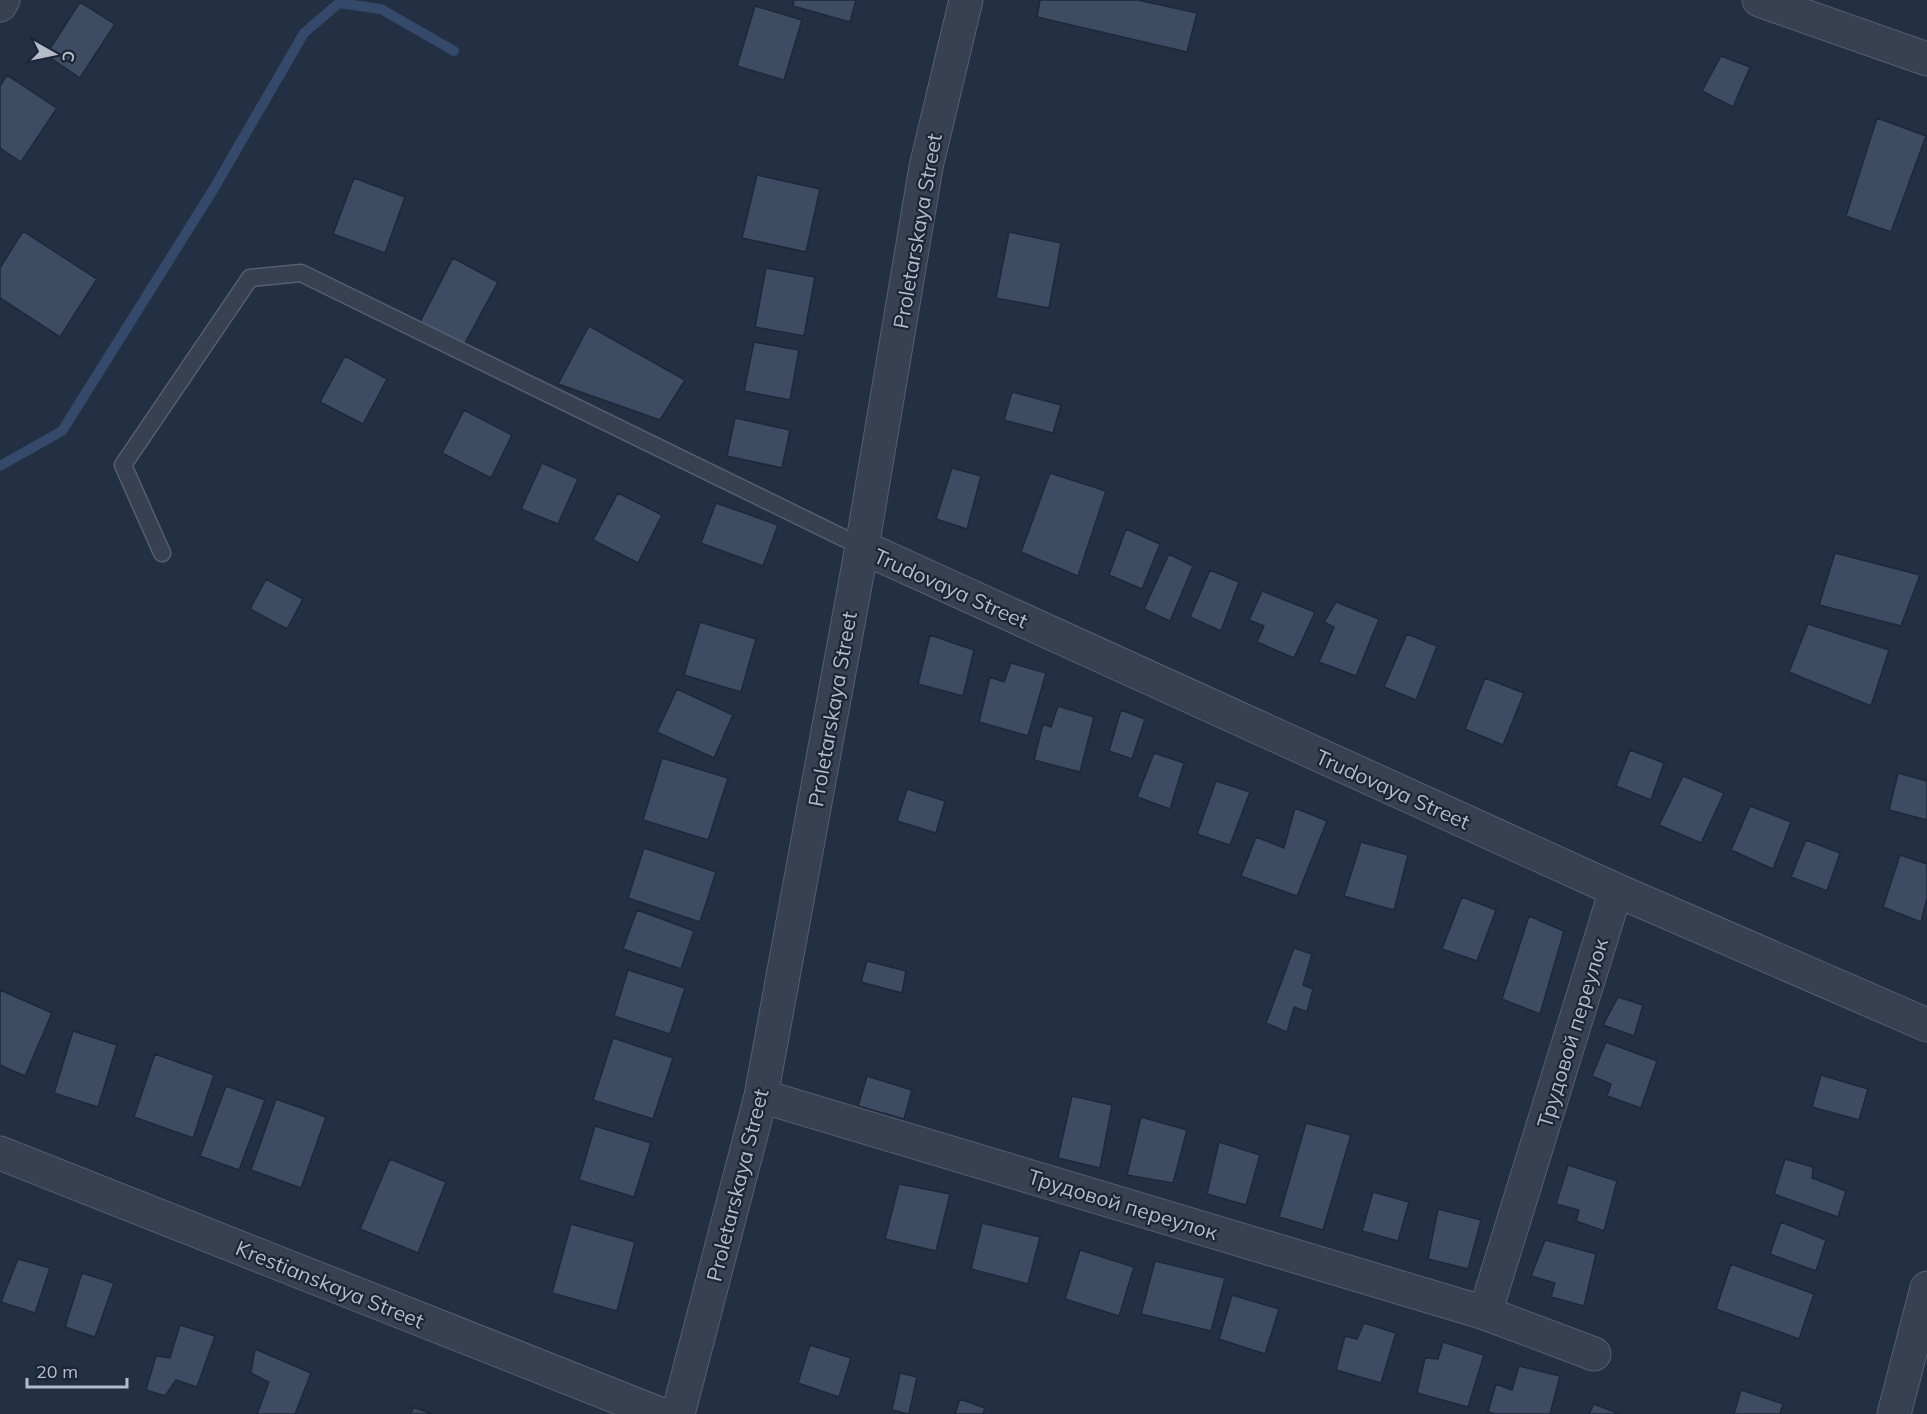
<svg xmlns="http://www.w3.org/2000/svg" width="1927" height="1414" viewBox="0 0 1927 1414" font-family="Mulish,sans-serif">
	<rect width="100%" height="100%" fill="#232f43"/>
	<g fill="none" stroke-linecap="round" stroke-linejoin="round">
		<path stroke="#35496b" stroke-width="10" d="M0 466 62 431 213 190 304 33 339 3 381 9 454 51"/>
	</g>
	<path fill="#3e4c63" stroke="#1e2839" stroke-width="1.5" d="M794 0H856L850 22 793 6Z
		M1040 0H1138L1197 13 1187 52 1037 17Z
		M80 2 115 24 80 78 46 55Z
		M755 6 802 20 784 80 737 66Z
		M1721 56 1750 67 1733 107 1702 91Z
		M7 75 57 108 21 162 0 148V86Z
		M1877 118 1926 136 1891 232 1846 216Z
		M757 175 820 189 806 252 742 238Z
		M354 178 405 197 385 253 333 234Z
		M23 231 97 279 60 337 0 298V268Z
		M1009 232 1061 243 1049 308 996 298Z
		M453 258 498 282 464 345 420 322Z
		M766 268 815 277 804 336 755 327Z
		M589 326 685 380 660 420 558 384Z
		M754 342 799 350 790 400 744 391Z
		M345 356 387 379 363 424 320 402Z
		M1012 392 1061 405 1053 433 1004 420Z
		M464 410 512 435 491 478 442 453Z
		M735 418 790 430 782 468 727 456Z
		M542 463 578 479 558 524 521 509Z
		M952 468 981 476 967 529 936 519Z
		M1050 473 1106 491 1078 576 1021 552Z
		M618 493 662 515 638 563 593 540Z
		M716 503 778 525 763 566 701 543Z
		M1126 529 1160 544 1142 589 1109 575Z
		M1835 553 1920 575 1901 626 1819 605Z
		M1169 554 1193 566 1170 621 1144 609Z
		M1210 570 1239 582 1221 631 1190 617Z
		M266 579 303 599 287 629 250 609Z
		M1262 591 1315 612 1294 658 1257 642 1264 626 1249 620Z
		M1336 602 1379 619 1356 676 1319 662 1334 627 1324 622Z
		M700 622 756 639 741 692 684 675Z
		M1808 624 1889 650 1871 706 1789 672Z
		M1407 634 1437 646 1416 700 1384 687Z
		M930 635 974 650 963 696 918 684Z
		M1011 663 1046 673 1028 736 979 722 990 677 1004 682Z
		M1485 678 1524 693 1503 745 1465 729Z
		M677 689 733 715 714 758 657 732Z
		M1058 706 1094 717 1080 772 1034 760 1043 724 1051 727Z
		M1121 710 1145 719 1132 759 1109 751Z
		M1630 750 1664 763 1651 800 1616 786Z
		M1154 753 1184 763 1170 809 1137 797Z
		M662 758 728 778 708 840 643 820Z
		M1898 773 1927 781V820L1889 810Z
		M1683 776 1724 793 1701 843 1659 825Z
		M1216 781 1250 792 1230 845 1197 834Z
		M907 789 945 801 936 833 897 821Z
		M1750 806 1791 822 1773 869 1731 850Z
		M1295 808 1327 821 1297 896 1241 876 1256 837 1284 848Z
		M1806 840 1840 853 1827 891 1791 877Z
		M1361 842 1408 855 1394 910 1344 896Z
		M644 848 716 872 700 922 628 898Z
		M1900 855 1927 864V898L1921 922 1883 907Z
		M1462 897 1496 910 1477 961 1442 949Z
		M637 910 694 931 681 969 623 949Z
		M1529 916 1564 931 1540 1014 1502 999Z
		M1294 948 1312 954 1303 985 1313 989 1307 1012 1294 1007 1287 1032 1266 1023Z
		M867 961 906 971 902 993 861 982Z
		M628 970 685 988 670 1034 614 1016Z
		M0 990 52 1013 25 1076 0 1065Z
		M1618 997 1643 1005 1634 1036 1603 1025Z
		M73 1031 117 1045 98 1107 54 1093Z
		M613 1038 673 1058 653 1119 593 1100Z
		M1606 1042 1657 1061 1641 1108 1607 1096 1611 1084 1592 1076Z
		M155 1054 214 1075 193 1138 134 1117Z
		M1821 1075 1868 1089 1859 1120 1812 1107Z
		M867 1076 912 1090 904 1119 858 1106Z
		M226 1086 265 1100 239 1170 200 1156Z
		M1072 1096 1112 1105 1100 1168 1058 1158Z
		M276 1099 326 1117 301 1188 251 1170Z
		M1141 1117 1187 1130 1173 1183 1127 1175Z
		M1306 1123 1351 1135 1323 1230 1279 1217Z
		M595 1126 651 1143 634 1197 579 1180Z
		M1219 1142 1260 1155 1246 1205 1207 1194Z
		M390 1159 446 1182 418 1253 360 1229Z
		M1785 1159 1813 1167 1812 1178 1846 1191 1838 1217 1774 1194Z
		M1568 1165 1617 1181 1604 1231 1576 1221 1579 1210 1556 1204Z
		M899 1184 950 1194 936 1251 885 1239Z
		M1373 1192 1409 1202 1398 1241 1362 1231Z
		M1438 1209 1481 1220 1468 1269 1428 1259Z
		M1781 1222 1826 1240 1816 1271 1770 1254Z
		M982 1223 1040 1237 1028 1284 971 1269Z
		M571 1224 635 1242 617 1311 552 1293Z
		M1545 1240 1596 1254 1584 1306 1551 1297 1555 1283 1531 1276Z
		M1080 1250 1134 1267 1119 1316 1065 1299Z
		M18 1259 50 1268 35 1313 1 1302Z
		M1155 1261 1225 1278 1211 1331 1141 1314Z
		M1731 1264 1814 1294 1799 1339 1716 1309Z
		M82 1273 114 1283 95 1337 65 1327Z
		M1232 1295 1279 1309 1265 1354 1219 1339Z
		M1364 1323 1396 1333 1381 1383 1336 1370 1345 1336 1357 1339Z
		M180 1325 215 1336 197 1387 176 1380 165 1396 146 1390 156 1356 170 1358Z
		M1443 1342 1484 1355 1468 1407 1417 1393 1425 1358 1438 1359Z
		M810 1345 851 1358 839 1397 798 1383Z
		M255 1349 311 1373 295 1414H257L269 1382 251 1373Z
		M1519 1366 1560 1376 1550 1414H1496L1488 1412 1496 1384 1512 1390Z
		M900 1373 917 1377 909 1414 892 1410Z
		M1741 1390 1783 1404 1780 1414H1734Z
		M960 1399 985 1408 983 1414H955Z
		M1594 1404 1620 1414H1589Z
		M413 1407 432 1414H411Z"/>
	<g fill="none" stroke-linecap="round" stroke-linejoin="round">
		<g stroke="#555f6f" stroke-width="19">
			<path id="lane" d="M162 553 123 465 250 278 301 273 862 547"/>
		</g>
		<g stroke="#555f6f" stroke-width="35">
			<path id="street" d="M1759 0 1927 59
				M0 5 3 0
				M862 547 1616 890 1927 1025
				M761 1096 1485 1313 1616 890
				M0 1153 660 1414
				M1485 1313 1594 1354
				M678 1414 761 1096 862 547 926 167 966 0
				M1894 1414 1927 1288"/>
		</g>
		<use href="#lane" stroke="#374152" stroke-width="16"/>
		<use href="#street" stroke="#374152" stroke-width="33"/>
	</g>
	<g text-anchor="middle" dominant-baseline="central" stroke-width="4.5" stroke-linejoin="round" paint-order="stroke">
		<g font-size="21" fill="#b4bccc" stroke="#1c2637">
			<text transform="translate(917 231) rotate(-80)">Proletarskaya Street</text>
			<text transform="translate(951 588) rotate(24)">Trudovaya Street</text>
			<text transform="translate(832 709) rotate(-80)">Proletarskaya Street</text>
			<text transform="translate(1393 789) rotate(24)">Trudovaya Street</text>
			<text transform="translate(1572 1033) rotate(-73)">Трудовой переулок</text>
			<text transform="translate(737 1185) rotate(-76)">Proletarskaya Street</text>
			<text transform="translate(1123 1204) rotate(17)">Трудовой переулок</text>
			<text transform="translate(330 1284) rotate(22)">Krestianskaya Street</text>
		</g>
	</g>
	<g transform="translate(54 54) rotate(99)" stroke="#1c2637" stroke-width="4.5" paint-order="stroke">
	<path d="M0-4.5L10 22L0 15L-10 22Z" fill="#b4bccc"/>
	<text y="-9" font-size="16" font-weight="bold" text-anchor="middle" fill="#b4bccc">С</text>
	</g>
	<path d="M27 1378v9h100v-9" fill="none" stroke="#b4bccc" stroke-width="3"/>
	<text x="36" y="1378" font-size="18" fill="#b4bccc" stroke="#1c2637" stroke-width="4.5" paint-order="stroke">20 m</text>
</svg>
